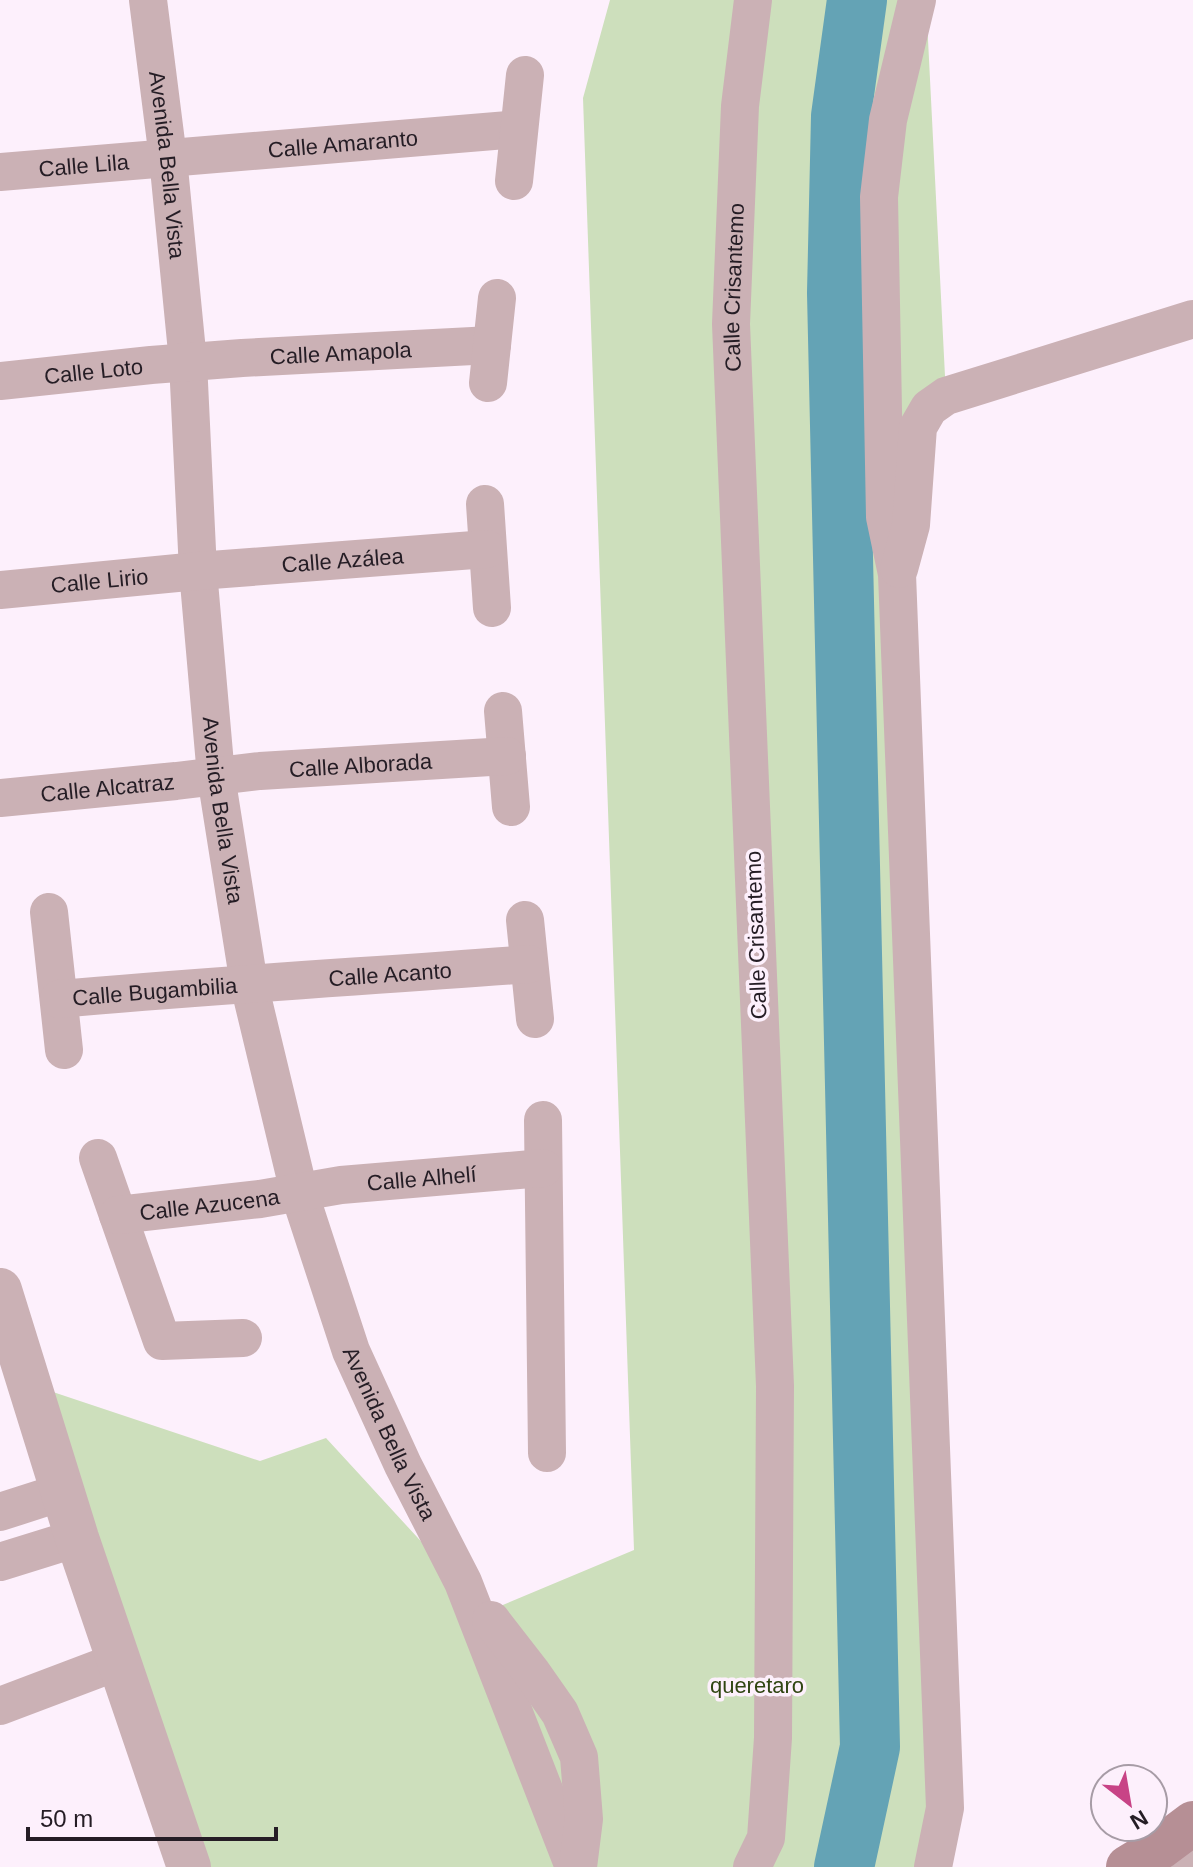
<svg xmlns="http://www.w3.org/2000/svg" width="1193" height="1867" viewBox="0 0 1193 1867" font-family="Arial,sans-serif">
	<rect width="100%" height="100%" fill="#fdf0fc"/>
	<path fill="#cddfbc" d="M610 0H926L946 396 911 525 933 1867H195L29 1384 260 1461 326 1438 486 1612 634 1550 583 98Z"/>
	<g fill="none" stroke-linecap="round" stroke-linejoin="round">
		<path stroke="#64a3b5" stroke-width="60" d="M844 1867 870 1747 837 293 841 116 857 0"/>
		<g stroke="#cbb1b5" stroke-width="38">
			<path id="s1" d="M148 0 168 158 188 362 198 571 216 776 249 984 299 1192 351 1351 403 1465 463 1582 574 1867"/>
			<path d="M917 0 888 120 879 197 885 517 897 574 945 1808 933 1867"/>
			<path id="s2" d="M0 172 519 129"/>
			<path d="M514 181 525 75"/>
			<path id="s3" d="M0 381 151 365 242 358 492 345"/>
			<path d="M488 383 497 298"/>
			<path d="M485 504 492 608"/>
			<path d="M899 569 911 525 918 427 929 408 946 396 1193 319"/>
			<path id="s4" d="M0 590 198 571 487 549"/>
			<path d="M503 711 511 807"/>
			<path id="s5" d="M0 798 176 781 260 771 507 756"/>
			<path d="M49 912 64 1050"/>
			<path d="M525 920 535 1019"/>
			<path id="s6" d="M59 999C215 985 372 976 529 964"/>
			<path d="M543 1120 547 1453"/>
			<path d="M98 1158 162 1341 243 1338"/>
			<path id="s7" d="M118 1215 260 1199 341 1185 543 1168"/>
			<path d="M0 1512 62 1492"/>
			<path d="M0 1562 77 1538"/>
			<path d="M491 1620 532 1673 560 1713 579 1757 584 1819 578 1867"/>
			<path d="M0 1706 119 1661"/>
			<path d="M1161 1847 1193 1865"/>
			<path id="s8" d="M752 1867 766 1838 773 1738 775 1386 731 324 740 106 753 0"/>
		</g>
		<path stroke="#cbb1b5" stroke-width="44" d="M0 1290 77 1538 189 1867"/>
		<path stroke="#b68f95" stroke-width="44" d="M1128 1867 1161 1847 1193 1823"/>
	</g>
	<g text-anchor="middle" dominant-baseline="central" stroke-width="7" stroke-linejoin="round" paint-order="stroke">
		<g font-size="22" fill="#251d25" stroke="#fdf0fc">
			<text stroke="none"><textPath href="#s2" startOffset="344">Calle Amaranto</textPath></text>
			<text stroke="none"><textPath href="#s2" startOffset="84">Calle Lila</textPath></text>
			<text stroke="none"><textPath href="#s1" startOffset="166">Avenida Bella Vista</textPath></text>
			<text stroke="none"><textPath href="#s8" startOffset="1584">Calle Crisantemo</textPath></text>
			<text stroke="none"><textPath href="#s3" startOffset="342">Calle Amapola</textPath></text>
			<text stroke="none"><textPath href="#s3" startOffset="94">Calle Loto</textPath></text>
			<text stroke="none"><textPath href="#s4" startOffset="344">Calle Azálea</textPath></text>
			<text stroke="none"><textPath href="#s4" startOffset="100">Calle Lirio</textPath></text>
			<text stroke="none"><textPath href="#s5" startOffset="362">Calle Alborada</textPath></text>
			<text stroke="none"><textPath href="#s5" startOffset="108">Calle Alcatraz</textPath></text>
			<text stroke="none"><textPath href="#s1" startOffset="814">Avenida Bella Vista</textPath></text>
			<text transform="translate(756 935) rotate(-92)">Calle Crisantemo</text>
			<text stroke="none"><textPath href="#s6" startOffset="332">Calle Acanto</textPath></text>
			<text stroke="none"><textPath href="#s6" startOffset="96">Calle Bugambilia</textPath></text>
			<text stroke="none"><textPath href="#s7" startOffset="306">Calle Alhelí</textPath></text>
			<text stroke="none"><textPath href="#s7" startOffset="92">Calle Azucena</textPath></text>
			<text stroke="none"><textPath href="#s1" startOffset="1462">Avenida Bella Vista</textPath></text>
		</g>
		<g font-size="22" fill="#304512" stroke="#fdf0fc">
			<text x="757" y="1685">queretaro</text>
		</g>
	</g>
	<g transform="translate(1129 1803) rotate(149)"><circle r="38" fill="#fdf0fc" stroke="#a79ca6" stroke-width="2"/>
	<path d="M0-6L14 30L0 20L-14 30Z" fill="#c84386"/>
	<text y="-12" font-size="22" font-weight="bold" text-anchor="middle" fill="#251d25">N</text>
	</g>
	<path d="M28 1827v12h248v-12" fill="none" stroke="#251d25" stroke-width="4"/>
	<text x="40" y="1827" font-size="24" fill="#251d25" stroke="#fdf0fc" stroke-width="6" paint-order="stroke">50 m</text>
</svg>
